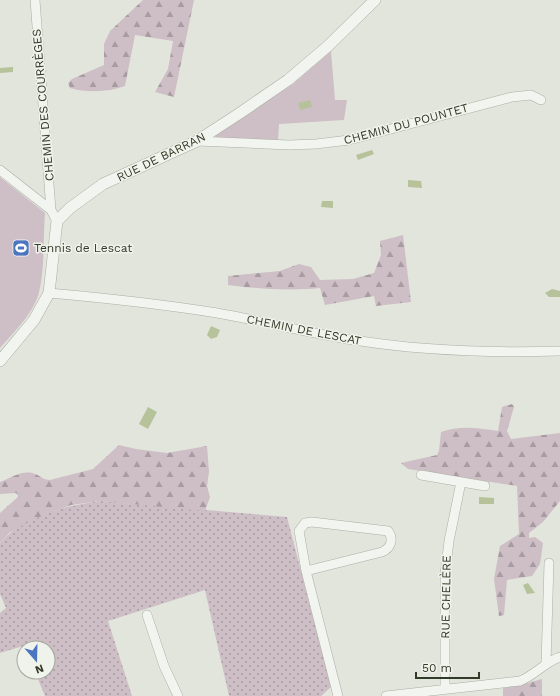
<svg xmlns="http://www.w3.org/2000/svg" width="560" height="696" viewBox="0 0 560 696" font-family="'Work Sans',sans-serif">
	<defs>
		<pattern id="grass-dots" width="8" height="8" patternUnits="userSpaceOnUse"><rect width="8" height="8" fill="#cebec6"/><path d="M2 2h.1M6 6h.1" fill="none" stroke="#a89ba1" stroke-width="1.8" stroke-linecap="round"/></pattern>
		<pattern id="forest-firs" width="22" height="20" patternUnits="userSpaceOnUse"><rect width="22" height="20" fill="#cebec6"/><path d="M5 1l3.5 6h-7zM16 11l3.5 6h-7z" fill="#a89ba1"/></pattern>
	</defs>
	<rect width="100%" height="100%" fill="#e2e5dc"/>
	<path fill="url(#grass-dots)" d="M100 501 287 517 331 687 321 696H229L205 590 108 621 132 696H45L35 672H48V648H24L23 646 0 653V613L6 608 0 594V543C24 515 65 506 100 501Z"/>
	<path fill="url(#forest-firs)" d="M143 0H194L174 97 155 92 168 69 173 41 135 35 125 86C109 92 87 93 70 88L68 83 72 79 104 65V44L110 31Z
		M403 235 411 302 376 306 374 296 325 305 320 288C290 291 258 289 228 285V276L280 271 299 264 311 267 320 280 353 279 374 273 381 255 380 241Z
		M512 404 514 407 507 431 511 439 560 433V501L543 522 529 533V538L535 537 543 543 540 564 532 576 507 580 504 615 499 616 494 579 500 546 519 534 517 486 408 469 401 463 437 455 439 451 441 432C461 425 477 428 498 431L502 407Z
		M119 445 136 449 167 453 207 446 209 472 207 486 210 497 205 511 100 501 71 505 34 519 9 533 0 543V513L19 496 16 493 0 494V482C11 478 23 469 35 474 41 476 43 480 50 480L93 469Z
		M542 679V696H503V688L517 686Z"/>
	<path fill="#cebec6" d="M331 51 335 100H347L344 120 279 124 278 140 220 139 215 136 293 84Z
		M0 177 45 213C43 237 45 273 38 296 31 316 14 332 0 348Z"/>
	<path fill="#b6c29a" d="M13 67V72L0 73V68Z
		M310 100 312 107 300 110 298 103Z
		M372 150 374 154 358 160 356 155Z
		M408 180 421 181 422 188 408 187Z
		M322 201H333V208L321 207Z
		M552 289 560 291V297H549L545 293Z
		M211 326 220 330 217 337 211 339 207 335Z
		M148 407 157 412 148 429 139 424Z
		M479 497 494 498V504H479Z
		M528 583 535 593 527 594 523 585Z"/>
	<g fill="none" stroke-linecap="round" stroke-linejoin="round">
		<g stroke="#aaaea2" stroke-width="10">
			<path id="minor" d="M35 0 51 210
				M197 141 289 145 316 144 349 140 512 97 531 95 541 100
				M0 170 51 210 57 221
				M49 293C105 298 161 304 217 313 263 321 308 333 354 340 422 351 492 353 560 351
				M421 475 485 486
				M306 571 382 552C391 548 394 539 388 531L312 522 305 523 299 531 306 571 338 696
				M147 615 164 666 178 696
				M546 664 549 563
				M445 689V574L449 541 461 482
				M386 696 520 681C535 675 545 662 560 657"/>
		</g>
		<g stroke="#aaaea2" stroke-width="12">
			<path id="tertiary" d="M0 361 34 320 49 293 57 221 70 208 103 184 197 141 240 113 288 80 328 46 375 0"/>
		</g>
		<use href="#minor" stroke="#f1f4ef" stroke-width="9"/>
		<use href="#tertiary" stroke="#f1f4ef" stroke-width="11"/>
	</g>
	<defs>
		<g id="stadium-square" transform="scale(0.9)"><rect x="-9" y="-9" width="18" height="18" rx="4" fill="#4c75c0" stroke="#f0f3eb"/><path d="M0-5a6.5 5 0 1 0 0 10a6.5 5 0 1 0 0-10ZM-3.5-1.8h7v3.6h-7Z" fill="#fff"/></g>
	</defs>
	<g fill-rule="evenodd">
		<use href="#stadium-square" x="21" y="248"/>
	</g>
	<g text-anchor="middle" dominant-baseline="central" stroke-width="3" stroke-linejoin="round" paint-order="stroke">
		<g font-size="12" fill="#323a28" stroke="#f0f3eb">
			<text transform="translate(43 105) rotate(-95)">CHEMIN DES COURRÈGES</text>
			<text transform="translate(406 124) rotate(-15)">CHEMIN DU POUNTET</text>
			<text transform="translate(161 157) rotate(-26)">RUE DE BARRAN</text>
			<text transform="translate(304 330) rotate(11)">CHEMIN DE LESCAT</text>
			<text transform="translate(446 597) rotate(-89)">RUE CHELÈRE</text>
		</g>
		<g font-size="12" fill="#323a28" stroke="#f0f3eb" text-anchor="start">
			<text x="34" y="248">Tennis de Lescat</text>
		</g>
	</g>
	<g transform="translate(36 660) rotate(160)"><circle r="19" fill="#f0f3eb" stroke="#a4a99d"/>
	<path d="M0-3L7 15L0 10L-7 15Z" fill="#4c75c0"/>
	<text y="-6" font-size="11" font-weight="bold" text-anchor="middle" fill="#323a28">N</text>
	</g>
	<path d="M416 672v6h63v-6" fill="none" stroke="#323a28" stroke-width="2"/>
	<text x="422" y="672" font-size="12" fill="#323a28" stroke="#f0f3eb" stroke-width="3" paint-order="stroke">50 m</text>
</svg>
